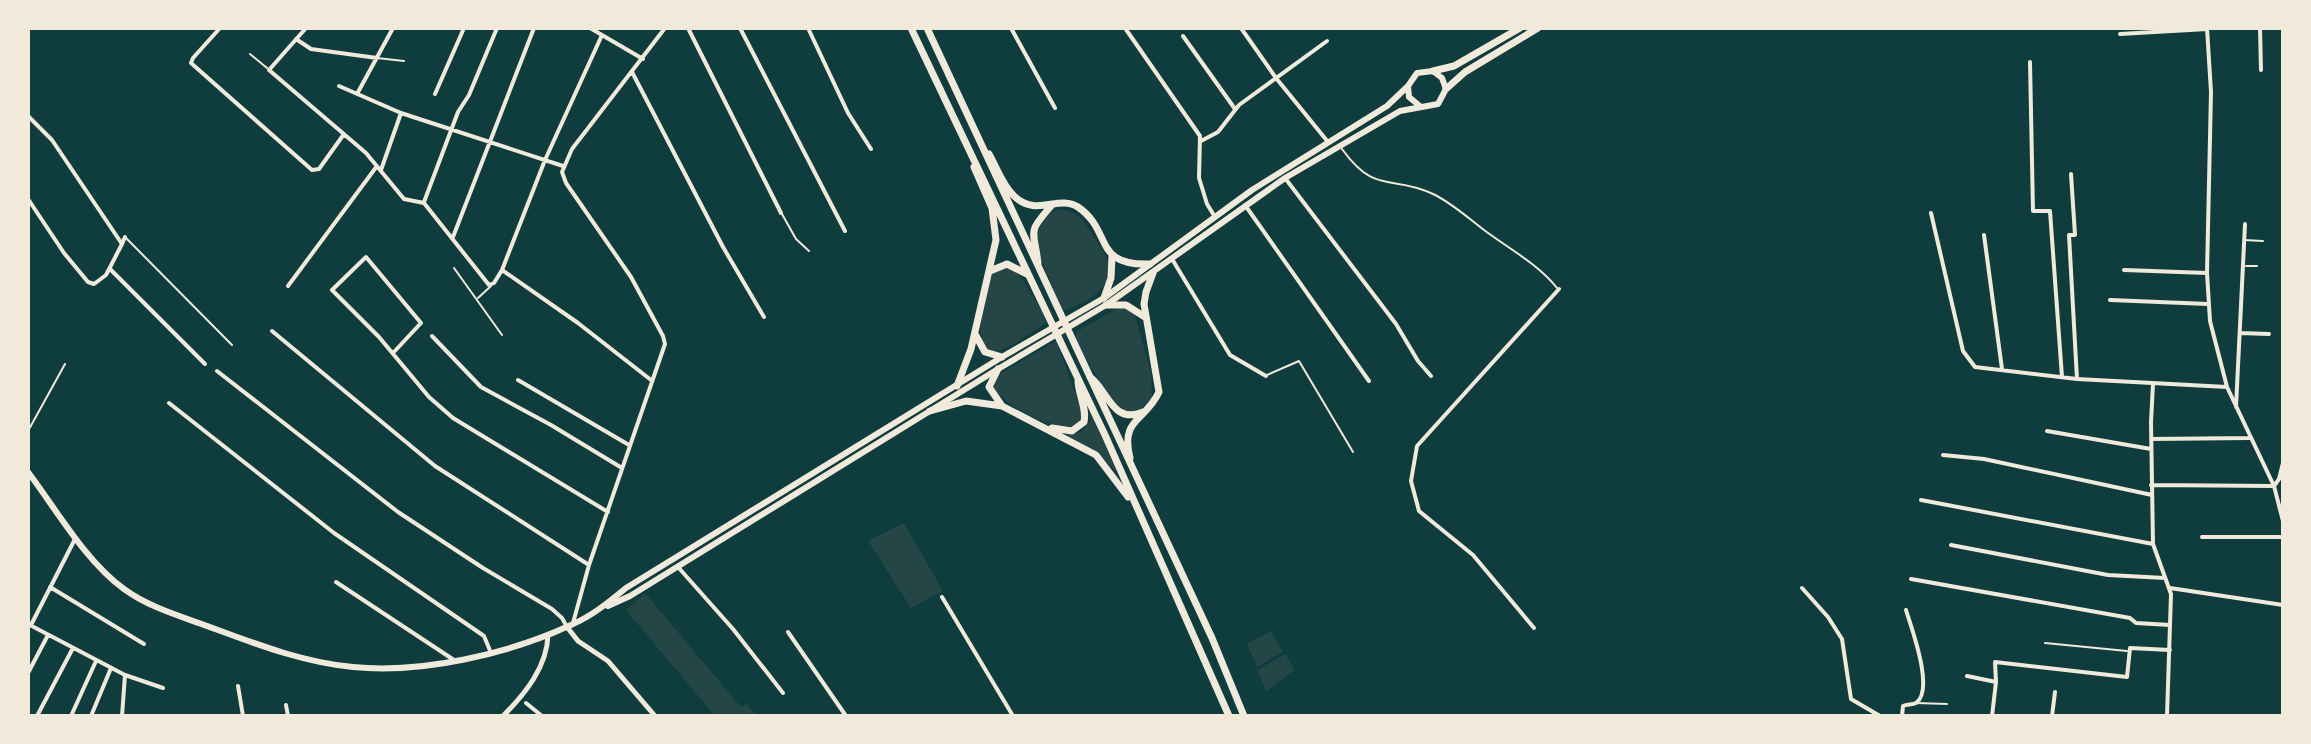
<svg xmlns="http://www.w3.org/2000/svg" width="2311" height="744" viewBox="0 0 2311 744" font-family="Cabin,sans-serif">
	<rect width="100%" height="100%" fill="#0f3d3e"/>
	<path fill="#244646" d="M1057 210C1078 209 1085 222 1095 238 1100 247 1108 257 1109 266 1112 290 1081 306 1062 311L1033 238 1045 216Z
		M1003 267 1016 270 1042 311 1046 323 1012 345 993 353C969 337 985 295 992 273Z
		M1120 307 1134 312 1151 373 1152 398 1137 411H1125L1111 401 1077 343 1076 332Z
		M1056 341 1082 411 1081 420 1071 429C1044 423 1010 411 994 388L996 378 1003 372Z
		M1090 411 1119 474 1091 448 1064 435 1081 432 1091 420Z
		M904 523 943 591 911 608 868 541Z
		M645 593 741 707 747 704 756 716H715L626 610Z
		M1271 631 1283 652 1257 667 1247 644Z
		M1285 654 1295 670 1266 691 1257 670Z"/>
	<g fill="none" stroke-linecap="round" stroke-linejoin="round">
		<path stroke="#f1e9da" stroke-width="2" d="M250 54 267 68
			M377 58 404 61
			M1342 149C1376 196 1391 174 1433 194 1452 203 1468 218 1484 230 1508 248 1538 264 1557 288
			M782 214 796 239 809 251
			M126 238 232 345
			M2244 240 2263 241
			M2246 266H2257
			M454 268 502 335
			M478 298 491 286
			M1267 375 1299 361 1353 452
			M28 431 65 364
			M2045 643 2127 651
			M1916 703 1947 704"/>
		<path stroke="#f1e9da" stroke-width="4" d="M220 28 193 58 191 63 312 170 319 169 344 134
			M306 28 269 70 366 153 404 199 424 203 489 285 494 283 502 270 545 160 602 35
			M590 28 643 59
			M688 28 781 213
			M740 28 845 231
			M808 28 848 113 871 149
			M1011 28 1055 108
			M1125 28 1200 136 1199 178 1207 204 1215 217
			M1241 28 1276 78 1328 142
			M2207 28 2211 92 2207 273 2210 321 2227 387 2274 486 2283 521
			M2260 28 2261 70
			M2120 34 2207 29
			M1183 36 1235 109
			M296 39 311 49 377 58
			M2030 62 2033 211H2050L2062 377
			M632 72 723 247 764 317
			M339 86 401 113 563 166
			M357 94 393 28
			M435 94 464 28
			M28 116 52 140 122 244 125 237
			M1201 141 1218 132 1239 105 1327 41
			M381 170 401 113
			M2071 174 2075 235H2069L2077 379
			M1285 178 1396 324 1418 361 1431 376
			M28 199 64 253 88 282 94 284 106 275 122 244
			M424 202 458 112 469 95 497 28
			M1245 205 1369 381
			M1931 213 1963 351 1975 367 2077 379 2227 387
			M1984 235 2002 369
			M453 237 534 28
			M1172 259 1230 355 1266 376
			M110 269 205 364
			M502 270 578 323 651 380
			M2124 270 2207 273
			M288 286 377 166
			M2110 300 2208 304
			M272 331 435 466 589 565
			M2240 333 2269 334
			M432 336 481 387 551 425 622 468
			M393 353 421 323 366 257 332 290 379 337 429 397 453 418 608 512
			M217 371 398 512 483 568 552 609 562 618 567 627
			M518 380 629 445
			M2153 384 2151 422 2153 544 2171 594 2167 716
			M169 403 334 533 484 636 491 653
			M2236 407 2245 224
			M2047 431 2151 449
			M2151 439 2249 438
			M1943 455 1984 459 2152 495
			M2151 485 2274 486 2279 479 2283 463
			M1921 500 2153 544
			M2202 537H2283
			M1951 545 2108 575 2165 578
			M678 567 733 629 783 693
			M1911 579 2130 618 2136 623 2170 625
			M336 582 454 660
			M50 587 144 644
			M1802 588 1828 617 1842 639 1851 699 1880 716
			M2170 588 2283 605
			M942 597 1013 716
			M573 623 589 565 665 344 663 336 631 277 566 183 562 172 572 149 665 28
			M28 624 125 675 163 688
			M31 625 75 539
			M1534 628 1473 555 1419 511 1411 481 1417 446 1559 289
			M788 632 846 716
			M28 673 48 635
			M1967 676 1996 682
			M238 686 243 716
			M526 703 542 716
			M286 705 288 716
			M37 716 73 648
			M71 716 96 661
			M91 716 111 668
			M122 716 125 675
			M1902 716 1903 706C1907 704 1912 705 1916 703 1935 690 1911 627 1906 610
			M1992 716 1996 682 1995 662 2127 677 2130 648 2170 650
			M2052 716 2055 692"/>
		<path stroke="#f1e9da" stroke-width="5" d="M567 627 578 641 608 661 655 716
			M503 716C525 694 547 667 548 635"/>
		<path stroke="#f1e9da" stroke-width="6" d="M28 472C56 509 86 562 124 589 151 609 187 618 218 630 261 646 307 663 353 667 422 674 508 654 571 625 592 616 609 602 626 588L1002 357 1104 298 1252 190 1387 106 1408 86
			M608 606 630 596 998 369 1106 305 1285 178 1400 111 1438 104 1446 89 1442 78 1433 71 1417 73 1408 86 1409 97 1421 107"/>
		<path stroke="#f1e9da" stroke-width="7" d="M911 28 1105 435 1229 716
			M927 28 1212 638 1244 716
			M989 154C997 168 1002 185 1014 196 1037 218 1058 194 1078 207 1113 231 1092 266 1150 264
			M1038 263C1034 229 1026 234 1052 205
			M990 271 1007 264 1027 274
			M1104 298 1111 278 1112 256
			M1106 305H1126L1145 317
			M975 334 985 352 1002 357
			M998 369 989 387 1002 406
			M1090 377C1108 390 1112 425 1143 412
			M957 386 971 349 996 240 992 208 974 167
			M930 411 966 401 1002 406 1096 455 1128 497
			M1052 428 1072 431 1084 422C1087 407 1078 395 1078 380
			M1130 458C1120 418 1145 422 1159 392L1144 304 1146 292 1153 273"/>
		<path stroke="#f1e9da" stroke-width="7" d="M1433 71 1454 66 1520 28
			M1446 89 1465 72 1538 28"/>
	</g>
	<rect width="2311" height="744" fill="none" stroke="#f1e9da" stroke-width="60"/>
</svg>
